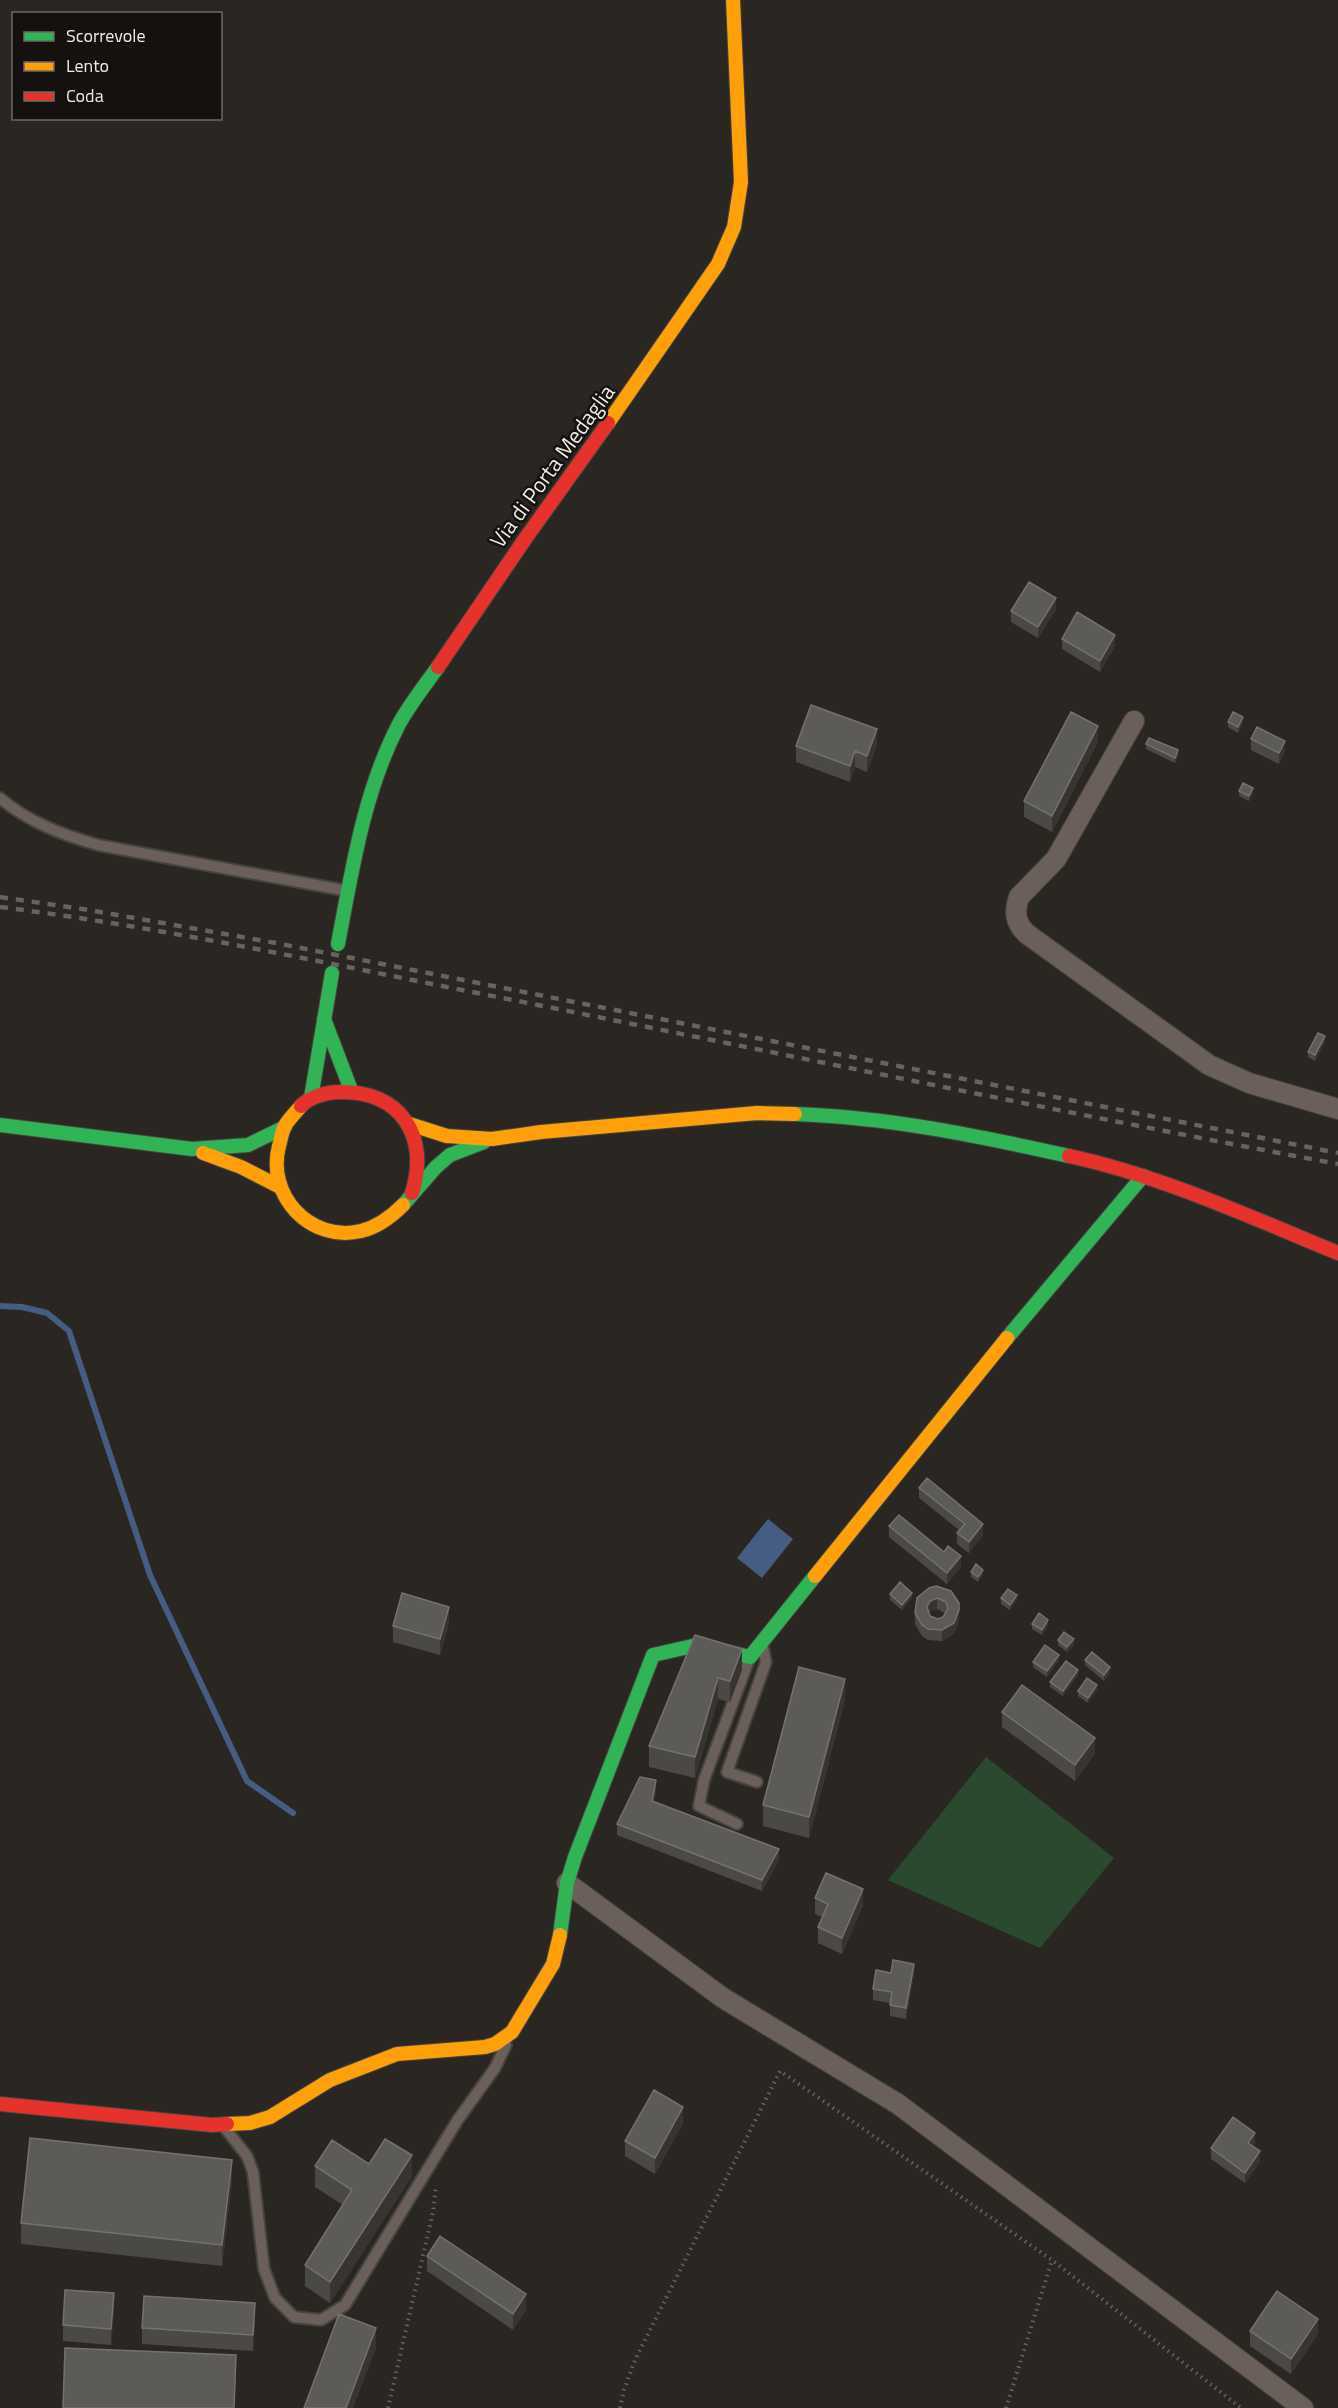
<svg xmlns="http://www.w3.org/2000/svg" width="1338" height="2408" viewBox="0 0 1338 2408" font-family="'Titillium Web',sans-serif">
	<rect width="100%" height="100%" fill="#2a2723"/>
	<path fill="#2b492e" d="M986 1757 1114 1858 1040 1948 888 1880Z"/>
	<path fill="#455d83" d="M768 1519 793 1539 762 1578 737 1558Z"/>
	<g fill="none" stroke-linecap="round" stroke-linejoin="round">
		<path stroke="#455d83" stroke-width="6" d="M0 1306 22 1307 47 1313 69 1331 150 1575 247 1781 293 1813"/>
		<g stroke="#45433f" stroke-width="14">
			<path id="lane" d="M0 798C28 822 63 835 98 845L348 891
				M757 1782 727 1772 766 1662 763 1648
				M737 1824 699 1806 704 1780 750 1657
				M225 2128 247 2156 253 2172 264 2269 275 2298 294 2317 321 2320 345 2305 457 2121 495 2068 506 2045"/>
		</g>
		<g stroke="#45433f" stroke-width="22">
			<path id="street" d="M1134 721 1056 859 1019 897C1014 912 1015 923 1027 934L1209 1065 1249 1083 1338 1109
				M567 1883 723 1998 898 2104 1303 2408"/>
		</g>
		<g stroke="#45433f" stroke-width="16">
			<path id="fast" d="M338 944C352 870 364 791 399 724 410 704 425 685 438 667
				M324 1019 351 1090
				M311 1098 332 973
				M795 1114C887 1117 979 1136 1069 1156
				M0 1125 192 1149 248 1145 285 1127
				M403 1205 436 1167 450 1155 484 1142
				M1007 1338 1143 1176
				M560 1935 567 1883 575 1857 653 1655 697 1645 750 1657 815 1576"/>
		</g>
		<g stroke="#45433f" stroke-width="16">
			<path id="slow" d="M608 423 718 264 734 227 741 182 733 0
				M301 1106C296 1112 290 1118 286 1124 282 1130 281 1139 279 1146 266 1195 310 1243 361 1231 378 1227 391 1217 403 1205
				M409 1124 447 1136 492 1139 541 1132 757 1113 795 1114
				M203 1153 241 1167 280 1187
				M815 1576 1007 1338
				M227 2124 250 2123 270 2117 330 2080 397 2054 485 2047 495 2044 512 2032 553 1964 560 1935"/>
		</g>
		<g stroke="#45433f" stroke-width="16">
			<path id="jam" d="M438 667 525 539 608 423
				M301 1106C309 1097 327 1092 339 1092 400 1090 430 1136 412 1193
				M1069 1156C1162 1176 1250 1217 1338 1253
				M0 2104 212 2125 227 2124"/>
		</g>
		<path stroke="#68625c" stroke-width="4" stroke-dasharray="1.5 4.5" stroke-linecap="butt" d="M388 2408 433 2212 436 2186
			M620 2408 624 2390 635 2360 780 2071 1052 2260 1241 2408
			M1006 2408 1052 2260"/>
		<use href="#lane" stroke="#6b6059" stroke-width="10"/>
		<use href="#street" stroke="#6b6059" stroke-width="20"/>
		<use href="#fast" stroke="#30b455" stroke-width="14"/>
		<use href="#slow" stroke="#ff9f0a" stroke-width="14"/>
		<use href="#jam" stroke="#e5322d" stroke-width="14"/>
		<path stroke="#69625e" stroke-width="4.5" stroke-dasharray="8 8" stroke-linecap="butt" d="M0 897 89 910 276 943 1338 1153
			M0 907C152 926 302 958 452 988 747 1046 1042 1109 1338 1164"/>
	</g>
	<path fill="#4b4946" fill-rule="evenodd" d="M1056 609 1038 638 1011 622V611Z
		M1062 639 1115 646 1100 672 1062 649Z
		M1228 722 1243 723 1238 733 1228 727Z
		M1251 739 1285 751 1279 764 1251 750Z
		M1098 742 1052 832 1024 817V801Z
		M1146 744 1178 756 1175 763 1146 749Z
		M877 745 867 772 855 767 850 782 796 762V746Z
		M1239 791 1253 793 1249 801 1239 796Z
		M1325 1042 1315 1061 1308 1057V1052Z
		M919 1488 983 1535 969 1553 957 1544V1533L959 1530 919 1498Z
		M889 1526 961 1567 947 1584 889 1537Z
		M971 1572 983 1575 978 1582 971 1577Z
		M936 1586 959 1621 954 1634 942 1641 928 1640 922 1636 915 1624V1613ZM937 1609 945 1613 943 1617 938 1619 930 1616 929 1614 930 1611Z
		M890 1594 912 1598 902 1610 890 1600Z
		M1001 1598 1017 1600 1010 1610 1001 1604Z
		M449 1623 440 1655 393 1642V1626Z
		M1032 1624 1048 1625 1042 1635 1032 1629Z
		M1058 1640 1074 1645 1067 1652 1058 1645Z
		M742 1649V1670L730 1702 718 1699 695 1778 649 1767V1746Z
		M1059 1660 1047 1677 1033 1667V1662Z
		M1085 1660 1110 1673 1104 1681 1085 1665Z
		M1078 1675 1063 1696 1050 1687V1682Z
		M1097 1690 1088 1703 1078 1696V1691Z
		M845 1700 809 1838 763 1826V1805Z
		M1002 1712 1095 1754 1075 1781 1002 1727Z
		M656 1791 654 1801 779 1860 762 1891 617 1835V1824Z
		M815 1898 863 1905 842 1954 818 1943V1927L822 1917 815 1914Z
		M891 1973 914 1974 906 2019 890 2016V2003L873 2000V1989Z
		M683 2123 655 2174 625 2156V2141Z
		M1255 2144 1253 2146 1260 2162 1245 2183 1211 2159V2148Z
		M369 2164 412 2176 330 2303 305 2286V2265L343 2205 315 2187V2166Z
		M232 2181 222 2266 21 2244V2223Z
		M427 2256 526 2310 513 2330 427 2271Z
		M114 2309 111 2345 63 2341V2325Z
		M255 2319 253 2351 142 2344V2328Z
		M1250 2331 1318 2334 1291 2374 1250 2346Z"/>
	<path fill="#373431" d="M1056 598V609L1038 638V627Z
		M1115 635V646L1100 672V661Z
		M1243 717V723L1238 733V727Z
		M1098 726V742L1052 832V816Z
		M877 729V745L867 772V756Z
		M1285 741V751L1279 764V753Z
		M1178 750V756L1175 763V758Z
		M855 751V767L850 782V766Z
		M1253 788V793L1249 801V796Z
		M1325 1036V1042L1315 1061V1055Z
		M983 1524V1535L969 1553V1542Z
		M961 1556V1567L947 1584V1573Z
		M983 1570V1575L978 1582V1577Z
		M912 1593V1598L902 1610V1605Z
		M1017 1595V1600L1010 1610V1605Z
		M937 1598V1609L930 1611 927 1618V1607L930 1601Z
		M449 1607V1623L440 1655V1639Z
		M959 1610V1621L954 1634 942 1641V1630Z
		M1048 1620V1625L1042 1635V1630Z
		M1074 1639V1645L1067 1652V1647Z
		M742 1649V1670L730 1702V1681Z
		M1059 1655V1660L1047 1677V1671Z
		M1110 1667V1673L1104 1681V1675Z
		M1078 1670V1675L1063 1696V1691Z
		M718 1678V1699L695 1778V1757Z
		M845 1679V1700L809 1838V1817Z
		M1097 1685V1690L1088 1703V1698Z
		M1095 1738V1754L1075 1781V1765Z
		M656 1780V1791L652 1811V1801Z
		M779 1849V1860L762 1891V1880Z
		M863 1889V1905L842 1954V1938Z
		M914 1964V1974L906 2019V2008Z
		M683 2107V2123L655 2174V2158Z
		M1255 2133V2144L1248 2153V2143Z
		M1260 2151V2162L1245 2183V2173Z
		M412 2155V2176L330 2303V2282Z
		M232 2160V2181L222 2266V2245Z
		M114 2293V2309L111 2345V2329Z
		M526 2294V2310L513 2330V2314Z
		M255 2303V2319L253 2351V2335Z
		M1318 2319V2334L1291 2374V2359Z
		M376 2328V2349L353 2408H346Z
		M236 2355 235 2408H234Z"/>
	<path fill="#5d5b57" stroke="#74726e" stroke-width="1.5" fill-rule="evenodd" d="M1029 582 1056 598 1038 627 1011 611Z
		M1077 612 1115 635 1100 661 1062 639Z
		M811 705 877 729 867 756 855 751 850 766 796 746Z
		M1071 712 1098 726 1052 816 1024 801Z
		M1233 712 1243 717 1238 727 1228 722Z
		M1257 727 1285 741 1279 753 1251 739Z
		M1149 738 1178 750 1175 758 1146 744Z
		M1243 783 1253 788 1249 796 1239 791Z
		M1318 1033 1325 1036 1315 1055 1308 1052Z
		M927 1478 983 1524 969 1542 957 1533 965 1524 919 1488Z
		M899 1515 944 1552 948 1546 961 1556 947 1573 889 1526Z
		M976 1564 983 1570 978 1577 971 1572Z
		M900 1582 912 1593 902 1605 890 1594Z
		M936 1586 951 1591 959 1603V1610L954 1623 942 1630 928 1629 922 1625 915 1613 917 1598 929 1588ZM937 1598 946 1602 948 1609 943 1617 938 1619 930 1616 927 1607 930 1601Z
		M1008 1589 1017 1595 1010 1605 1001 1598Z
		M402 1593 449 1607 440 1639 393 1626Z
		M1039 1613 1048 1620 1042 1630 1032 1624Z
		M1064 1632 1074 1639 1067 1647 1058 1640Z
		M695 1635 742 1649 730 1681 718 1678 695 1757 649 1746Z
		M1045 1645 1059 1655 1047 1671 1033 1662Z
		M1092 1652 1110 1667 1104 1675 1085 1660Z
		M1066 1661 1078 1670 1063 1691 1050 1682Z
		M799 1667 845 1679 809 1817 763 1805Z
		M1087 1678 1097 1685 1088 1698 1078 1691Z
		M1022 1685 1095 1738 1075 1765 1002 1712Z
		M640 1777 656 1780 652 1801 779 1849 762 1880 617 1824Z
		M826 1873 863 1889 842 1938 818 1927 828 1904 815 1898Z
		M893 1960 914 1964 906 2008 890 2005 892 1992 873 1989 876 1970 891 1973Z
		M654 2090 683 2107 655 2158 625 2141Z
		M1233 2117 1255 2133 1248 2143 1260 2151 1245 2173 1211 2148Z
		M30 2138 232 2160 222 2245 21 2223Z
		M385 2139 412 2155 330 2282 305 2265 352 2190 315 2166 332 2140 369 2164Z
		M440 2236 526 2294 513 2314 427 2256Z
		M65 2290 114 2293 111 2329 63 2325Z
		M1277 2291 1318 2319 1291 2359 1250 2331Z
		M144 2296 255 2303 253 2335 142 2328Z
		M339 2314 376 2328 346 2408H304Z
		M65 2348 236 2355 234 2408H63Z"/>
	<g text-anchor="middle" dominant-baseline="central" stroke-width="5" stroke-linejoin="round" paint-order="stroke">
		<g font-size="22" fill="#f0ede7" stroke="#14110e">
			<text transform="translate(552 466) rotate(-54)">Via di Porta Medaglia</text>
		</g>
	</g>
	<rect x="12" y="12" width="210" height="108" fill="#14110e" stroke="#6c6965" stroke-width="1.5"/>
	<rect x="24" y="32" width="30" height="9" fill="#30b455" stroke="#6c6965" stroke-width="1.5"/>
	<text x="66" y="42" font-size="18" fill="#f0ede7">Scorrevole</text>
	<rect x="24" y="62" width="30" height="9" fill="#ff9f0a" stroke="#6c6965" stroke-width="1.5"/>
	<text x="66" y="72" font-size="18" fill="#f0ede7">Lento</text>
	<rect x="24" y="92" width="30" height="9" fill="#e5322d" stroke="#6c6965" stroke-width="1.5"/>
	<text x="66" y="102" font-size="18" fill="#f0ede7">Coda</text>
</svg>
